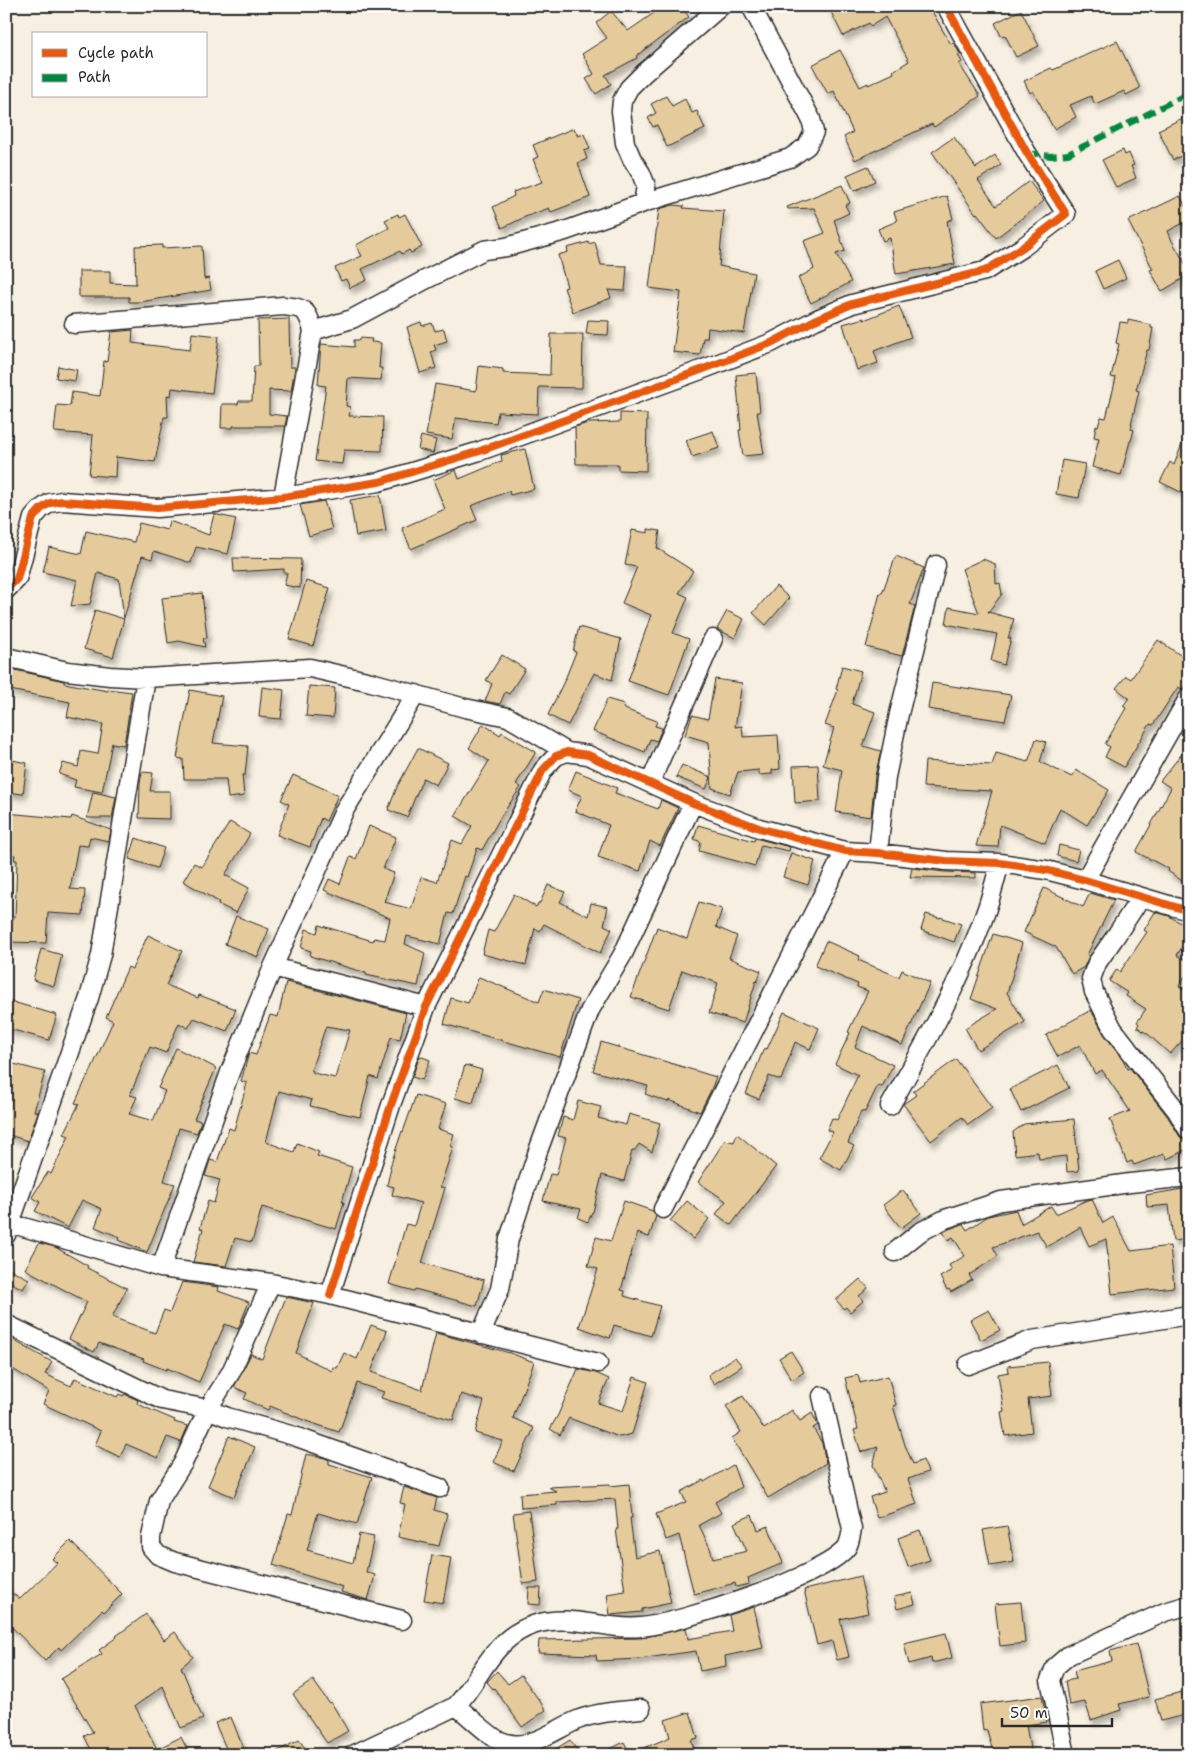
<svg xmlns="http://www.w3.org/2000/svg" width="1195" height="1761" viewBox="0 0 1195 1761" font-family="'Shantell Sans',sans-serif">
	<defs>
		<filter id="shadow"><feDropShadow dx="3" dy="5.5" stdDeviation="2.5" flood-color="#0004"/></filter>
	</defs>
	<rect width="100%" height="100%" fill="#f7efe1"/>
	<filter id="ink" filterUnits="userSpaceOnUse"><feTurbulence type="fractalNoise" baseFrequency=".02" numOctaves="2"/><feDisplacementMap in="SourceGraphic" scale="10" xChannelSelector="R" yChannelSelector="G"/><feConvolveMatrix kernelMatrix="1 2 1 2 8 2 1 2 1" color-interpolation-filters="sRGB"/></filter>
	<g filter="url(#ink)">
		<path fill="#e5cb9b" stroke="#2b2b2b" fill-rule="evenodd" filter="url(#shadow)" d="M664 6H681L689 17 636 56 637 58 605 75 611 84 596 94 586 79 594 74 582 54 607 38 596 23 611 11 628 31Z
			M828 6H929L947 38 951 44 954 43 960 54 958 55 962 62 959 64 980 96 934 127 932 124 855 160 844 137 853 132 834 91 828 94 812 65 840 50 860 87 868 83V85L894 73 893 71 909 61 885 17 871 26 869 23 843 36Z
			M1021 10 1039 46 1016 57 1005 35 1001 36 995 23Z
			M1117 41 1140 88 1126 95 1124 91 1095 104 1091 96 1070 105 1076 117 1054 129 1033 91 1030 93 1024 81 1051 68 1053 70Z
			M666 96 672 106 685 99 692 113 697 111 705 129 667 147 657 125 653 127 648 118 656 113 651 104Z
			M1189 115V152L1173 160 1158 130Z
			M574 128 578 136 584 134 590 149 584 151 587 159 578 163 590 197 551 212 549 208 525 217 502 228 493 207 514 196 513 192 542 182 533 159 538 157 533 145Z
			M954 137 976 168 995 155 1001 165 978 180 996 206 1029 181 1044 201 996 238 977 213 976 214 932 152Z
			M1123 150 1125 155 1129 153 1134 165 1131 166 1136 178 1116 187 1102 160Z
			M868 166 875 181 854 191 847 175Z
			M842 185 850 203 845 205 849 213 834 220 845 251 836 254 851 282 811 303 798 278 814 269 804 241 825 233 814 208 788 209 787 207Z
			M947 196 953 219 947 221 955 264 896 274 890 238 883 241 878 229 897 221 894 212Z
			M1180 196 1189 213V220L1168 231 1172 241 1189 270V275L1162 291 1150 270 1153 269 1128 221Z
			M673 205 684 206 683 208 724 211 719 266 754 273 744 333 708 328 707 338H703L700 355 673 352 681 292 649 288 659 209Z
			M398 214 399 217 405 214 422 247 411 253 409 250 402 254 400 251 362 269 367 280 350 288 346 279 341 281 335 268 362 256 356 245 389 228 385 220Z
			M589 242V244L595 242 601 265 627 266 625 291 608 290 611 298 573 312 564 288 567 287 558 255 568 252 567 248Z
			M162 245V248L202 246 204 279 209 278 211 290 140 302H129V297H79V271H110V283L136 284 135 246Z
			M1118 260 1126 278 1103 289 1095 271Z
			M899 306 911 337 874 351 878 363 857 370 843 324 864 318V320Z
			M289 319 290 367H295L291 391 269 390V414L287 416 285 426H233V428H221L222 404H238L239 401H252L254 366H259L258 320Z
			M588 320 609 321 608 335 586 334Z
			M1128 320 1151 325V328H1153L1149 350H1147L1136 390 1139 391 1131 424 1132 425 1131 429 1134 430 1131 441H1130L1121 475 1092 467 1099 438 1094 437 1096 426H1098L1101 417 1106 418 1116 378 1111 377 1119 344 1116 343 1120 322 1128 323Z
			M421 322 422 326 432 323 435 331 444 329 447 341 434 345 436 350 431 352 436 368 420 373 407 327Z
			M133 330 132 343 190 350 192 333 219 336 212 393 172 388 171 396 167 395 168 417H164L155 462 116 457 115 477 89 475 93 435 54 432 57 405 70 406 72 392 100 396 104 361 107 362 111 332Z
			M551 334H583L582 388 539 387 538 414 498 412 496 423 456 418 452 439 426 435 435 384 476 391 479 366 503 369V373L550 375Z
			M360 338 372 339 371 342 381 343 379 368H382L381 380 348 378 346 406 350 407 349 416 383 417 382 451 344 450 342 464 315 461 326 386 318 385 321 344 354 347V340H360Z
			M58 366 77 370 75 381 56 378Z
			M756 373 760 412H757L764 454 743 456 739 430H741L736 375Z
			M620 413 647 414 646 471 618 470V464H576L575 427 588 423 620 422Z
			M1188 429H1189V496L1160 482 1170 462 1174 465Z
			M713 431 719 448 692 457 686 440Z
			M421 436 436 440 433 453 418 449Z
			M525 449 534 489 510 495 509 491 471 506 477 520 411 549 402 528 445 509 433 480 456 470 459 479 502 461 501 455Z
			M1062 460 1085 464 1079 498 1056 494Z
			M380 495 386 531 356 536 350 500Z
			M324 501 332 529 309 536 300 505Z
			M214 514 236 519 228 554 196 547 191 563 154 551 152 559 142 556 124 618 119 579 98 573 90 604 71 606 77 580 43 572 49 547 81 554 86 531 134 542 139 523 167 530 169 521 209 535Z
			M648 529 660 531 657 548 693 571 679 593 688 597 673 633 689 639 669 695 628 681 651 615 622 603 637 567 625 565 632 530 648 533Z
			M896 556 924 568 910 604 915 606 902 656 866 647 880 593H882Z
			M233 558 301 559 300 588 284 585 287 573H284V569L234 572Z
			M983 559 995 564 996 584 1000 583 1002 594 988 612 1014 619 1008 638H1011L1004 665 991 661 997 634 946 624 949 607 979 613 962 569Z
			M306 581 330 588 313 646 289 639Z
			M776 586 789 598 766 625 753 613Z
			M202 593 207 638H203L205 647 179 641 168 643 162 598Z
			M95 610 124 619 113 657 84 649Z
			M727 611 744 619 735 638 717 629Z
			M579 627 621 639 612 680 594 673 568 725 548 715 566 677 576 652 573 651Z
			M1158 640 1189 661V682L1182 689 1178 687 1153 725 1150 724 1124 767 1105 757 1110 747 1105 744 1126 708 1123 706 1129 698 1116 688 1126 676 1131 679Z
			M502 655 525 669 509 694 505 692 500 704 485 701 492 684 486 680Z
			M842 666 861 671 852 704 875 712 863 746 881 751 875 776 871 817 836 812 842 770 823 765 834 728 825 725 838 690 836 689Z
			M6 668 64 681V683L108 691V689L132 692 124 745 112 743 102 792 74 787 76 780 59 774 63 763 78 767 81 751 98 754 103 724 67 717 70 702 10 690 11 686 6 685Z
			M715 679 742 683 735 727 742 726 743 737 778 735 780 769 772 770V774L759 775V770L738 772 730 794 712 788 709 742 685 735 692 715 708 719Z
			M932 683 1011 695 1005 721 928 709Z
			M309 686 335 688 333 718 306 716Z
			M262 687 284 690 281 719 259 717Z
			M190 690 222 696 213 743 248 746 245 775H242L244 796 228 798 226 779H184L183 759 177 758Z
			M607 699 624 704 623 708 627 710 657 721 655 726 662 728 657 741 650 739 645 752 593 731Z
			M483 724 500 735 502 732 536 752 516 784 521 787 501 816 482 850 477 848 467 877 465 876 453 914 448 913 440 944 407 936 405 944 425 953 418 986 366 975V973L310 956 311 951 301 948 306 929 317 933 319 925 373 941 374 938 385 940 390 918 324 890 329 879 340 884 350 857 356 859 369 826 396 837 383 869 394 873 384 902 411 909 421 877 437 882 452 840 462 844 472 826 455 816 489 761 469 748Z
			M1036 739 1046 742 1040 762 1072 777 1076 770 1109 790 1087 825 1060 808 1045 843 1000 825 998 847 976 846 992 791 923 787 925 761 992 765 996 753 1028 762Z
			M1189 745V886L1168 871 1169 869 1136 852 1171 788 1160 781Z
			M418 748 448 763 436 785 423 778 407 817 388 810 397 787Z
			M7 759 27 763 23 794 6 792Z
			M682 765 711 777 706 789 676 777Z
			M818 765 820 801 795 803 793 766Z
			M576 771 617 788 615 793 658 809 661 800 678 808 660 846 650 841 640 871 598 857 609 825 575 811 582 796 568 790Z
			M142 772 153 773 150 791H170V819L139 818 140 783Z
			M293 775 338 795 326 821 321 818 310 847 277 835 289 804 281 800Z
			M93 792 116 797 112 818H87Z
			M6 813 71 819 72 816 111 830 109 841 90 837 88 846 78 845 70 889 85 890 83 915 48 913 46 943 8 942 9 916 15 917 17 860H14L15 855 6 854Z
			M230 822 250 834 225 875 249 888 236 913 218 904 219 902 183 881 194 863 202 867Z
			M698 825 754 841 755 838 790 847 789 851 761 845 755 866 699 851 701 842 694 839Z
			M136 838 164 848 157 868 129 859Z
			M1059 845 1079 850 1076 861 1057 856Z
			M791 853 815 861 808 885 783 877Z
			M912 868 945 872 976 873V878L910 877Z
			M548 885 565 892 560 902 588 916 591 903 608 907 604 925 612 929 600 953 544 924 540 931 535 928 526 965 482 954 488 930 494 932 514 894 536 907 539 903H540Z
			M1044 888 1083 907 1090 893 1114 900 1087 955 1089 956 1084 967 1072 974 1056 947 1024 932Z
			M699 902 722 909 716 927 737 936 729 958 761 971 757 982 756 981 743 1023 709 1013 718 983 682 970 669 1009 631 997 657 927 687 939Z
			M1155 912 1169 916 1189 928V936L1177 955 1189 962V970L1179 986 1189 992V1033L1170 1054 1148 1034 1137 1027 1139 1024 1137 1022 1146 1009 1126 996 1128 993 1109 981 1117 969 1120 972 1147 932 1144 930Z
			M926 914 940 918V917L961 924 954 942 921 930Z
			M236 916 269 929 258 957 225 944Z
			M993 934 1022 943 1007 993 1025 1022 978 1050 965 1028 997 1009 971 999Z
			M148 935 182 951 166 985 198 998 199 995 236 1009 227 1031 194 1018 188 1028 179 1023 166 1053 150 1047 130 1095 137 1097 129 1114 153 1121 165 1091 158 1088 176 1048 216 1068 194 1119 201 1121 197 1133 179 1128 164 1181 175 1184 147 1252 119 1240 120 1237 95 1227 102 1209 82 1200 68 1228 35 1211 40 1202 32 1197 48 1172 51 1174 69 1136 64 1134 79 1104 75 1103 87 1077H88L113 1021 106 1017 128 967 132 969Z
			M826 941 860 956 858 960 899 977 902 970 930 983 902 1045 863 1026 855 1047 893 1065 882 1087 878 1085 865 1112 861 1111 848 1143 854 1146 841 1170 819 1158 833 1132 827 1130 832 1118 837 1120 858 1075 835 1064 850 1033 848 1032 868 991 857 987 858 984 815 966Z
			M41 949 62 955 54 986 33 980Z
			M479 977 539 1002 544 989 578 1000 560 1057 444 1024 451 998 468 1003Z
			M286 982 406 1013 400 1039 391 1037 378 1079 370 1076 360 1117 310 1106 312 1100 279 1091 266 1142 294 1152 297 1143 319 1152 317 1156 352 1167 342 1202H344L336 1229 262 1207 252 1242 235 1238 226 1266 193 1262 203 1229 200 1228 208 1201 214 1203 220 1180 205 1176 210 1160 217 1162 229 1128 234 1130 247 1083 241 1081 249 1053 256 1055 270 1015 278 1017ZM326 1026 350 1030 335 1078 313 1073V1071L311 1070Z
			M6 1000 57 1015 49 1040 6 1028Z
			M1091 1010 1104 1034 1122 1058 1128 1069 1130 1068 1168 1117 1180 1137 1187 1141 1189 1148 1167 1159 1164 1154 1134 1165 1132 1161 1127 1163 1110 1119 1130 1111 1102 1070 1095 1074 1080 1045 1058 1057 1046 1035Z
			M784 1012 819 1028 810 1049 795 1042 781 1080 769 1076 759 1099 746 1094 764 1048 767 1049Z
			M601 1042 716 1077 711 1090 700 1112 669 1100 668 1102 645 1094 648 1086 593 1071Z
			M420 1056 430 1060 422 1080 412 1077Z
			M956 1059 992 1108 968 1125 962 1117 931 1141 903 1104 916 1095 913 1091Z
			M6 1062 45 1072 34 1111 38 1112 28 1141 6 1134Z
			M465 1065 482 1070 473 1103 455 1098Z
			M1058 1065 1069 1088 1021 1112 1010 1089Z
			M416 1095 446 1104 438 1129 454 1134 450 1146 453 1147 440 1187 445 1188 422 1263 484 1280 477 1306 415 1289 414 1291 389 1284 406 1224 414 1226 421 1203 392 1195 394 1187 387 1185 391 1168 390 1167 402 1131 403 1132Z
			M578 1101 601 1107 598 1118 626 1125 629 1114 660 1123 652 1152 639 1144 634 1151H632L624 1181 602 1175 593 1212H592L588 1222 578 1218 581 1209 543 1201 550 1174 556 1175 566 1138 558 1136 563 1117 573 1120Z
			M1074 1119 1079 1171 1067 1172 1066 1156 1039 1159 1038 1152 1015 1155 1013 1132 1024 1124Z
			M737 1134 776 1166 731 1225 716 1214 726 1201 698 1182 725 1140 734 1142Z
			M1189 1188V1239L1173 1241 1169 1205 1147 1207 1146 1195Z
			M903 1190 921 1213 901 1228 883 1205Z
			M1092 1199 1103 1223 1113 1217 1131 1251 1170 1246 1174 1287 1112 1294 1106 1239 1089 1246 1080 1227 1047 1247 1037 1231 993 1247 998 1256 969 1275 972 1280 951 1292 949 1289 947 1290 940 1277 952 1270 949 1265 965 1256 953 1237 948 1240 943 1232 949 1229 963 1224 967 1230 988 1216 1016 1210 1021 1224 1051 1206 1056 1214 1087 1200Z
			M624 1201 653 1211 656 1216 649 1237 637 1233 621 1290 625 1291 624 1296 660 1306 651 1336 614 1325 610 1338 579 1327 598 1269 588 1266 596 1237 611 1241Z
			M687 1201 709 1219 693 1239 670 1221Z
			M39 1243 55 1247 88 1266 87 1268 127 1288 112 1317 155 1333 164 1310 170 1312 182 1282 219 1287 218 1291 249 1302 238 1329 225 1324 199 1382 167 1368 166 1370 143 1361 144 1359 99 1343 94 1352 69 1339 87 1302 25 1269Z
			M6 1267 29 1279 23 1289 6 1280Z
			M860 1279 868 1288 859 1296 863 1301 850 1312 846 1307 844 1309 836 1300Z
			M286 1297 314 1303 296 1353 332 1371 333 1367 337 1368 344 1353 357 1359 371 1325 387 1331 371 1372 422 1390 436 1333 510 1353 534 1362 513 1418 534 1428 514 1471 493 1462 503 1441 475 1433 484 1401 461 1394 453 1420 381 1398 384 1392 357 1383 339 1432 306 1421 270 1406 268 1410 244 1399 247 1393 234 1387 251 1354 262 1359Z
			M989 1310 1000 1330 981 1340 970 1320Z
			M6 1336 52 1362 45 1374 71 1386 75 1378 117 1397 119 1394 123 1396 124 1394 138 1400 137 1403 144 1407 175 1420 174 1422 188 1426 181 1442 167 1437 158 1458 126 1444 120 1457 95 1445 101 1431 43 1404 49 1391 6 1365Z
			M791 1351 804 1372 792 1380 779 1358Z
			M735 1357 742 1366 714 1384 708 1375Z
			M1048 1362 1052 1396 1028 1399 1032 1432 1005 1436 1001 1412 1004 1411 998 1374 1009 1372 1008 1366Z
			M578 1369 596 1373 609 1379 598 1403 623 1411 634 1377 648 1382 632 1434 619 1437 569 1418 560 1435 550 1429 558 1415Z
			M858 1375 860 1383 888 1376 896 1405 893 1406 905 1445 913 1464 923 1460 928 1472 908 1479 917 1504 877 1518 870 1497 885 1492 873 1465 878 1447 861 1452 854 1430 858 1429 845 1378Z
			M743 1396 764 1429 792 1410 800 1421 812 1413 818 1425 813 1428 822 1443 826 1463 768 1498 732 1438 741 1432 726 1406Z
			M229 1436 255 1447 234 1497 208 1486Z
			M306 1454 325 1458 329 1460V1464L372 1477 357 1524 318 1513 307 1550 353 1563 359 1534 374 1537 366 1572 375 1575 368 1600 341 1592 343 1587 273 1565 288 1514 292 1515Z
			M733 1465 741 1487 715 1502 721 1513 699 1525 710 1548 713 1559 747 1551 734 1523 752 1515 758 1530 768 1526 783 1563 748 1578 749 1584 736 1587 735 1583 694 1594 679 1535 666 1540 656 1514 686 1502 681 1492 703 1480 704 1482Z
			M610 1484V1486L629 1484 632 1518H630L635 1557 660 1551 671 1603 642 1609V1612L610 1615 607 1594 625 1591 616 1529H618L615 1499 557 1502V1505L521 1508 520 1494 556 1491 548 1487Z
			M404 1487 437 1498 434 1510 447 1514 439 1546 398 1537 405 1504 400 1503Z
			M529 1511 538 1582 523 1584 513 1513Z
			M1007 1526 1014 1562 990 1566 983 1530Z
			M920 1530 930 1560 908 1567 898 1538Z
			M70 1541 122 1594 104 1612 102 1610 61 1650 59 1647 45 1661 6 1621V1589L20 1599 57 1563 52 1559Z
			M432 1555 451 1558 443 1603 424 1600Z
			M860 1576 868 1613 840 1619 849 1657 837 1660 832 1641 817 1645 804 1590Z
			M529 1588H541L540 1605 528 1604Z
			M912 1593 915 1604 897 1609 894 1597Z
			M1021 1602 1025 1643 1000 1646 995 1604Z
			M754 1607 763 1648 725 1656 726 1666 700 1671 696 1651 639 1659 597 1661 596 1655 538 1653 539 1640 641 1638 686 1628 688 1639 732 1631 729 1615Z
			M146 1614 164 1640 175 1632 193 1657 181 1667 203 1719 181 1728 163 1686 135 1706 157 1749 181 1737 190 1755H94L84 1736 93 1732 61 1679 102 1654 99 1650 117 1637 116 1636Z
			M946 1633 952 1658 932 1663 931 1658 909 1664 904 1643Z
			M1136 1644 1149 1697 1119 1704 1121 1710 1091 1720 1085 1702 1069 1705 1065 1681 1076 1679 1074 1671 1112 1661 1110 1651Z
			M497 1671 508 1684 521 1675 546 1710 522 1727 494 1688 493 1689 487 1682Z
			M313 1680 329 1703 331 1702 348 1731 327 1743 293 1694Z
			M1182 1692 1188 1714 1161 1721 1155 1699Z
			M1042 1696 1047 1722 1026 1725 1031 1755H994L987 1730 983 1731 980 1704Z
			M690 1712 698 1738 691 1740 696 1755H598L624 1742 630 1754 670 1737 665 1720Z
			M231 1717 246 1755H229L215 1723Z
			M299 1740 310 1755H270Z
			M570 1740 580 1755H546Z"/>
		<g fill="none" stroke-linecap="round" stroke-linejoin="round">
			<g stroke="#2b2b2b" stroke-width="21">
				<path id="street" d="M643 203 646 186 641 173 632 159 625 143 621 111 622 101 629 88 644 73 721 6
					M74 324 283 306C305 308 307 309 313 331L283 497
					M313 331 352 319 423 281 484 250 506 247 565 231 643 203 790 158 807 146 814 132 811 119 751 6
					M6 590 17 579 33 518 41 509 50 503 62 501 157 508 283 497 379 482 480 451 701 370 771 343 815 320 852 304 985 271 1023 247 1066 214 1027 153 946 6
					M6 657 67 671 110 676 146 678 310 668 371 682 465 708 508 717 567 752
					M650 783 713 639
					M878 853 886 777 899 714 936 565
					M1085 880 1189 697
					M1141 897 1115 937 1097 963 1091 979 1094 992 1113 1029 1177 1111 1189 1131
					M273 967 426 1007
					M890 1106C925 1044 961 981 985 914 991 898 995 880 1000 863
					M663 1209 845 851
					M10 1223 161 1268 271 1283 330 1295 598 1363
					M6 1235 89 998 101 955 146 678
					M895 1252 920 1232 945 1219 1001 1201 1130 1183 1189 1177
					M161 1268 230 1072 273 967 345 809 416 694
					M271 1283 231 1372 208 1409 183 1463 159 1501 151 1537V1547L158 1555 175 1562 402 1620
					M330 1295 391 1105 426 1007 543 770 556 756 567 752 588 755 693 803 759 828 845 851 878 853 946 861 1000 863 1046 870 1085 880 1189 911
					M6 1324 162 1400 208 1409 227 1417 294 1436 440 1488
					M481 1334 500 1289 509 1239 538 1151 590 1010 623 954 693 803
					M968 1365 1032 1340 1189 1315
					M456 1706C467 1714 487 1734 498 1740 527 1755 554 1729 580 1719 600 1712 620 1711 641 1709
					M353 1755 456 1706C483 1675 493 1637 536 1624 572 1613 605 1631 641 1627 680 1623 825 1577 847 1547 850 1542 851 1534 852 1529L822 1396
					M1066 1755 1050 1680 1055 1667 1069 1655 1165 1612 1189 1605"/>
			</g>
			<use href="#street" stroke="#fff" stroke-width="18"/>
			<path stroke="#00873e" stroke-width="6" stroke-dasharray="12 6" stroke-linecap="butt" d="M1027 153 1051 156 1068 154 1189 93"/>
			<g stroke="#fff" stroke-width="11">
				<path id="cycleway" d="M6 590 17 579 33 518 41 509 50 503 62 501 157 508 283 497 379 482 480 451 701 370 771 343 815 320 852 304 985 271 1023 247 1066 214 1027 153 946 6
					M330 1295 391 1105 426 1007 543 770 556 756 567 752 588 755 693 803 759 828 845 851 878 853 946 861 1000 863 1046 870 1085 880 1189 911"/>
			</g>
			<use href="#cycleway" stroke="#e8590c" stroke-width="8"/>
		</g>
	</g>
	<rect width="1195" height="1761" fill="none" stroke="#fff" stroke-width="25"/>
	<rect x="12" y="12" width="1170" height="1736" fill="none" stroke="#2b2b2b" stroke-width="2" filter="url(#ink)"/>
	<rect x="32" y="32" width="175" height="65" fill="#ffffff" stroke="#aaaaaa"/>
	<rect x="42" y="49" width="25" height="8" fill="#e8590c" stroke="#aaaaaa"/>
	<text x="78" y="58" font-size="15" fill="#2b2b2b">Cycle path</text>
	<rect x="42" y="74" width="25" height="8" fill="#00873e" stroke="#aaaaaa"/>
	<text x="78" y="82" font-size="15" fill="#2b2b2b">Path</text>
	<path d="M1002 1718v8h110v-8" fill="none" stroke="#2b2b2b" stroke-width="2.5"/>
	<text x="1010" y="1718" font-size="15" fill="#2b2b2b" stroke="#ffffff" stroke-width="4" paint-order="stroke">50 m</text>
</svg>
